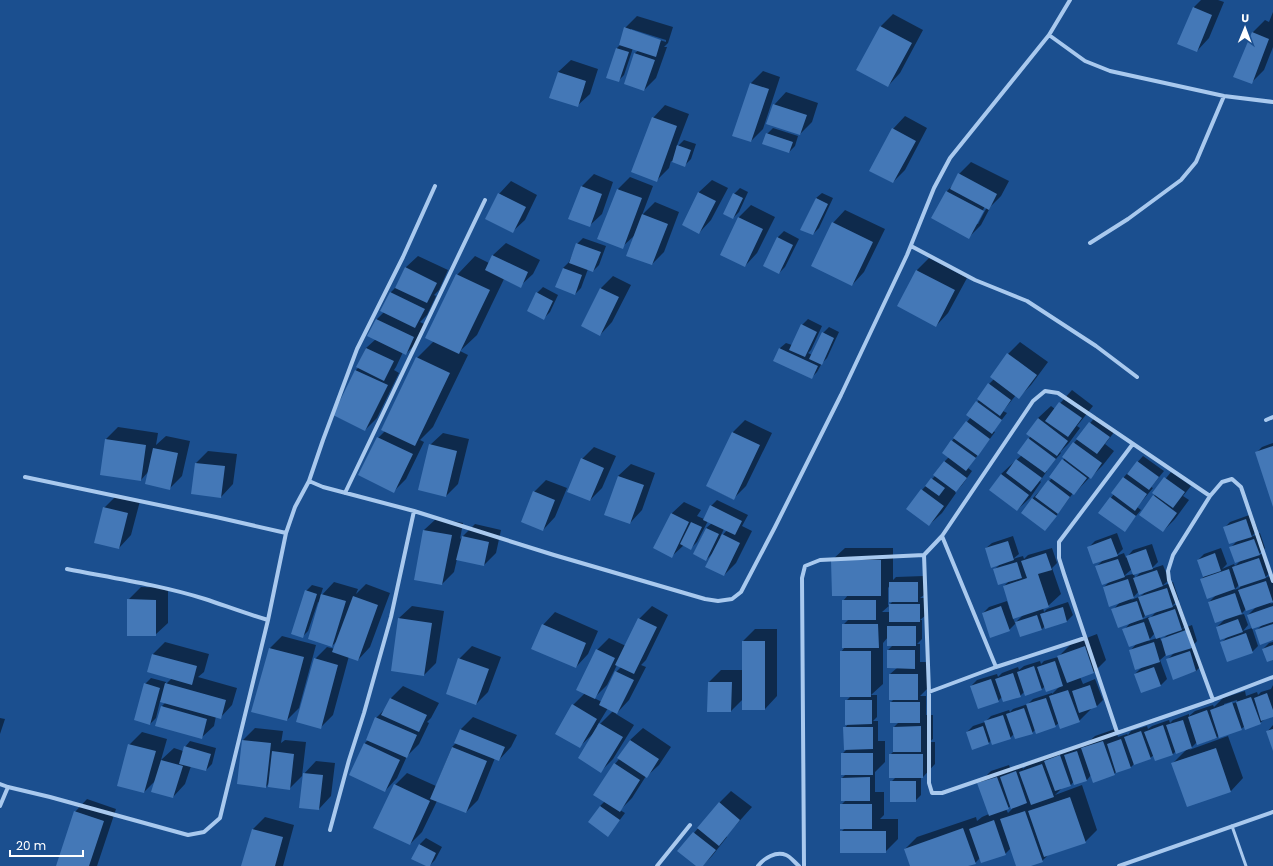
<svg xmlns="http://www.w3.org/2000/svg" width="1273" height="866" viewBox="0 0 1273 866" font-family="Poppins,sans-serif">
	<rect width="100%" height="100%" fill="#1b4f8f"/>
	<path fill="#0007" fill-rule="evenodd" d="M1201 0H1218L1224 2 1209 38 1197 51 1194 7Z
		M1273 12V47L1264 70 1251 83 1252 33 1265 20 1269 22Z
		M893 14 923 30 900 73 888 86 880 27Z
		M637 16 673 27 668 43 664 47H667L656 78 644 90 635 53 639 50 633 48 624 75 618 81 608 77 617 48 621 44 625 28ZM631 29 666 40V42L631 31Z
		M571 60 598 69 590 94 577 106 558 72Z
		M763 71 780 77 763 129 751 141V83Z
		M786 92 818 103 812 122 800 134 774 105Z
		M665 105 689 114 676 148 684 140 696 144 691 159 685 165 671 161 669 168 656 181 653 118Z
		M905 116 927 128 905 170 893 182V129Z
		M773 128 798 136 795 146 789 152 767 134Z
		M971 162 1009 181 1001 196 991 206 981 225 969 237 947 191 953 185 959 174ZM985 206 987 207 978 224H976Z
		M594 174 613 182 602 214 589 226 581 187Z
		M630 177 653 186 642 215 655 202 679 212 664 252 652 264 635 235 622 247 618 189Z
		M712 180 728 188 711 220 699 233 683 225 699 192Z
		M511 181 537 195 525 220 512 232 499 194Z
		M740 188 748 192 739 212 733 218 734 194Z
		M822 193 833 198 819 228 813 234 816 198Z
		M751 205 775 217 757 253 745 266 738 218Z
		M845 210 885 229 864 272 852 285 833 223Z
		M784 231 799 239 785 267 779 273 778 237Z
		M583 238 606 246 599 265 593 271 588 269 581 288 575 294 563 268 569 262 577 244Z
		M506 243 540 260 533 274 520 286 504 279 477 335 460 351 468 355 433 427 420 440 424 442 406 479 394 491 378 438 385 431 382 429 417 358 434 341 457 275 475 256 489 263 493 255Z
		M418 256 448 270 439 290 434 295 436 296 427 315 420 322 426 325 418 341 406 354 403 352 396 367 394 370 399 373 377 418 365 430 334 415 356 370 359 367H357L366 348 376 339 369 336 377 319 384 312 391 292 396 287 405 268Z
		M929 258 967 278 948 313 936 326 917 270Z
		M613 276 631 285 612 322 600 335 601 288Z
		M543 287 558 295 550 312 544 318 537 293Z
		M808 319 822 326 811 350 808 353 812 355 823 333 829 327 839 332 827 358 822 363 817 372 811 378 774 360 780 348 786 343 792 345 802 325Z
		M1020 342 1048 362 1031 385 1019 397 1016 395 1003 411 1007 413 993 431 995 432 968 468 972 471 962 485 955 492 956 493 942 513 929 525 908 509 922 490 935 476 945 461 949 457 952 441 971 417 968 415 979 400 989 384 994 379 1008 354Z
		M1072 390 1093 406 1077 426 1080 428 1069 443 1060 452 1061 453 1046 471H1047L1040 481 1041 482 1030 498 1017 510 1001 474 1022 455 1038 418 1051 406 1055 409Z
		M1096 416 1115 431 1105 444 1114 451 1103 465 1091 477H1090L1074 494 1073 493 1051 523 1045 529 1022 513 1033 498 1052 478 1074 443Z
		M745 420 772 433 746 486 733 499 707 486 733 432Z
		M118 427 158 433 156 445 166 436 190 441 182 476 170 488 148 472 141 480 106 439Z
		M443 433 469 439 458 484 446 496 430 445Z
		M1273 443V504L1256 453 1262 447Z
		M594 447 616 456 602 488 590 500 582 459Z
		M208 451 237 454 233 484 221 497 196 463Z
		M1143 456 1164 471 1151 487 1153 488 1137 507 1141 510 1124 530 1100 512 1114 494 1112 493 1124 477Z
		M631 464 655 473 642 510 630 523 618 476Z
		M1171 472 1191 486 1183 496 1189 500 1175 519 1163 531 1154 496 1156 494 1154 493Z
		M546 480 567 488 555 517 543 530 534 492Z
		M116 496 140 501 131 535 119 548 104 508Z
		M717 500 748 515 742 526 752 531 736 563 724 575 714 552 706 560 694 554 706 528 712 523 708 521 697 542 691 548 684 545 672 556 671 514 684 502 701 510 697 516 704 519 711 506ZM724 529 727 530 721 537H720Z
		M1252 514 1258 530 1251 537 1260 533 1265 548 1258 555 1265 553 1271 571 1265 578 1272 575 1273 579V601L1270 604 1273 603V639L1256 631 1263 624 1252 628 1258 646 1252 652 1222 642 1228 636 1217 627 1225 619 1209 602 1216 595 1201 580 1204 576 1198 560 1204 554 1221 548 1227 564 1222 569 1234 564 1235 566 1240 561 1230 548 1237 541 1224 528 1230 522ZM1239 585 1240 588 1234 590ZM1256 607 1248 615 1252 628 1243 631 1248 625 1244 614 1240 615 1246 609Z
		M437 518 463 523 460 539 475 524 501 530 496 553 484 565 457 559 454 572 442 584 424 530Z
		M1117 533 1123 549 1116 556 1124 553 1126 558 1133 550 1152 544 1158 562 1151 569 1163 565 1169 580 1162 586 1173 582 1179 600 1172 606 1180 604 1187 624 1182 629 1192 625 1197 641 1191 648 1195 646 1202 665 1196 671 1173 678 1167 660 1174 653 1167 654 1160 660 1167 679 1161 685 1142 692 1135 674 1143 666 1130 651 1137 643 1124 630 1131 622 1113 610 1121 601 1104 587 1110 581 1096 567 1103 560 1089 547 1095 541ZM1132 569 1133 574 1124 576ZM1142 571 1135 578 1134 574ZM1139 591H1146L1141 596 1131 600ZM1156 612 1150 618 1149 617 1141 620 1146 615ZM1155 633 1157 638 1148 641ZM1167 635 1161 641 1160 637Z
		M1013 536 1019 554 1013 559 1023 556 1024 559 1028 555 1052 548 1057 563 1052 568 1061 594 1048 606 1043 608 1044 612 1047 609 1068 602 1073 615 1067 621 1046 628 1045 626 1042 629 1020 636 1016 623 1009 630 983 613 989 607 1007 601 1010 610 1012 609 1004 586 1010 580 994 570 1000 564 986 548 992 543ZM1024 614 1015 623 1013 618Z
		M845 548H893V580L896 577 924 576V595L920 598H926V615L920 620H922V639L917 644H920V662H929V687L920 696H926V715H933V739L929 742H935V764L923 777H921V795L915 801 891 782 896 777 890 755 894 751V727L899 722 891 702 894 699 890 674 897 668 888 667V650L893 645 888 637 883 643V684L871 695H877V717L873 721H878V741H885V762L875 772V792H884V815L880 819H898V839L885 852 841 832 845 828 841 805 846 800 842 778 846 774 842 754 847 749 845 728 848 724 846 701 851 696 841 652 845 647 843 625 849 619 843 601 848 595 832 560ZM890 585 893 601 888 606V588ZM890 605V612H882Z
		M334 582 358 589 356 594 366 584 390 593 370 647 358 660 349 656 333 715 320 728 315 659 327 647 335 649 337 641 332 646 320 603 318 602 308 631 302 637 306 591 312 585 323 588 320 597Z
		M141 587 168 588V623L155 635 128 600Z
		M412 606 444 611 436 663 424 675 399 618Z
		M652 606 668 615 646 660 641 665 646 667 629 700 616 714 634 725 613 759 601 771 594 733 579 747 573 705 585 693 597 650 609 638 626 646 639 619ZM617 665 621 667 616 672 602 702 594 698 607 685ZM608 708 613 711 597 727V726Z
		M555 612 598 631 588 654 576 667 543 625Z
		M755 629H777V696L765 709 743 699 731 711H708L709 682 721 670H743V641Z
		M1097 634 1106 660 1094 672 1080 677 1083 684 1095 679 1103 700 1097 706 1091 708V709L1079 721 1059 723 1055 726 1036 729 1032 733 1014 734 1010 738 991 740 989 743 967 732 973 726 985 722 991 716 1009 710 1010 712 1013 709 1028 704 1033 699 1052 693V694L1061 685 1045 686 1042 689 1025 691 1020 696 1002 697 998 701 971 686 977 680 997 674 998 677 1002 673 1018 667 1019 670 1024 666 1040 661 1041 664 1044 661 1058 657 1071 644Z
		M282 636 316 645 299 708 287 720 253 711 270 648Z
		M165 642 209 654 204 672 198 677 237 688 232 705 220 718 216 716 214 726 201 738 162 706 166 702 160 701 156 718 150 724 145 684 151 678 166 682 165 685 172 678 148 671 153 654Z
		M1273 642V659L1263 649 1269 643Z
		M472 646 501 657 488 692 476 704 459 659Z
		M1273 685V716L1265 719 1260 723 1245 726 1241 729 1219 735 1217 738 1198 744 1197 742 1189 750 1228 736 1243 778 1231 791 1173 763 1187 749 1176 751 1173 754 1154 755 1150 758 1134 764 1131 767 1117 771 1114 774 1091 775 1087 780 1074 781 1071 785 1062 788 1055 795 1082 785 1097 830 1085 842 1049 854 1042 861 1028 866H1018L1011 848 1005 854 980 858 975 863 965 866H911L905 849 917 837 976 817 977 821 982 817 989 814 979 783 991 771 1009 765 1011 770 1022 766 1023 769 1033 760 1066 749 1067 752 1071 749 1083 745V747L1095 736 1115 729 1118 737 1127 734 1128 735 1131 731 1147 726 1148 729 1152 726 1169 720 1170 723 1173 720 1189 714V716L1195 711 1213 705 1214 707 1223 698 1245 691 1246 696 1257 692 1258 695 1261 692 1271 689ZM1237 700V702L1224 706V704ZM1011 806 1012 809 1008 813 1006 809Z
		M403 686 439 703 431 718 427 722 429 723 419 744 407 756 397 778 385 791 364 744 368 740 376 718 386 708 391 698Z
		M473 717 517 735 511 747 499 760 495 758 478 800 466 812 437 801 422 832 410 844 395 785 407 773 436 786 452 747 457 742H456L461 729Z
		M0 718 5 719 0 734Z
		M1273 725V749L1267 732Z
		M255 728 283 731 281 743 285 740 306 742 302 776 316 761 335 763 331 796 319 809 304 774 289 789 269 783 266 787 243 740Z
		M643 728 671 747 659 765 646 777V776L632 798 620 810 625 813 613 829 600 806 605 801 615 764 619 759 618 758 630 740Z
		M142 732 167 739 161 760 174 748 183 751 185 747 190 741 216 748 212 764 206 770 191 766 185 784 173 797 156 780 144 792 129 745Z
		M731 791 752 807 726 836 727 837 712 856 702 866H698L679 851 719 803Z
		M87 799 116 809 97 866H57L75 812Z
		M265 817 294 825 283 866H242L253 829Z
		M426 838 442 847 435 860 429 866 413 858 420 844Z"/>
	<path fill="#4478b7" d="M1193 7 1212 15 1197 52 1177 44Z
		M880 26 912 43 888 87 856 70Z
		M624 27 661 40 656 57 619 45Z
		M1252 32 1269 39 1252 84 1233 77Z
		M616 48 629 52 619 82 606 78Z
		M634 53 655 60 644 91 624 84Z
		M558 72 586 81 578 107 549 98Z
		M750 83 769 89 751 142 732 136Z
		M773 104 807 115 800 135 766 124Z
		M652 117 677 126 657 182 631 172Z
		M892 128 916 141 893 183 869 171Z
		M766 133 793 142 789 153 762 144Z
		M677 145 691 150 685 167 672 162Z
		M958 173 997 194 989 210 950 189Z
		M581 186 602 194 590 227 568 219Z
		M617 189 642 198 623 249 597 239Z
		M946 191 984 211 969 239 931 218Z
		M698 192 716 201 699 234 682 225Z
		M498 193 526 207 513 233 485 219Z
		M733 193 743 198 733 219 723 214Z
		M816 198 828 204 813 235 800 230Z
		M642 214 668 224 652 265 626 256Z
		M738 217 763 229 745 267 720 255Z
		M832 222 873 242 852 286 811 266Z
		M777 237 793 245 779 274 763 266Z
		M576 243 601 252 593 272 569 263Z
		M492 255 528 272 521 288 485 270Z
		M405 267 437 283 427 303 395 288Z
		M563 268 582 275 575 295 555 287Z
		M916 270 955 290 936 327 897 306Z
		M456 274 490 290 459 354 425 338Z
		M600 288 619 297 600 336 581 326Z
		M390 292 425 309 415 328 380 311Z
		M536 292 553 301 544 320 527 311Z
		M376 319 414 337 406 355 367 336Z
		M801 324 817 332 805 357 789 350Z
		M822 332 834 338 822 365 809 359Z
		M366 348 394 361 384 381 356 367Z
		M779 348 818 366 812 379 773 361Z
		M1007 353 1037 375 1019 399 990 377Z
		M416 357 450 373 415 446 381 430Z
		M355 370 388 385 365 431 333 415Z
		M988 383 1011 400 1000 416 977 399Z
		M976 401 1002 420 992 434 966 415Z
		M1059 402 1082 418 1068 437 1045 421Z
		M1038 418 1068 441 1057 456 1026 434Z
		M966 421 990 439 978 456 953 438Z
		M1089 422 1110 437 1097 454 1076 439Z
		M732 432 760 445 734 500 706 486Z
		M377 437 413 454 394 493 358 475Z
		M1028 438 1056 459 1045 473 1017 453Z
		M105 439 146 445 141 481 100 475Z
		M951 440 976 458 966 471 942 453Z
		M1073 442 1102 463 1091 479 1062 457Z
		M429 444 457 451 446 497 418 490Z
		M1273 446V507L1255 452Z
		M153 448 178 453 170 490 145 484Z
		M581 458 604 468 590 501 567 492Z
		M1016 459 1042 478 1031 492 1006 473Z
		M1062 459 1087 478 1074 495 1049 477Z
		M944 461 967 478 956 492 933 475Z
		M1137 461 1159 477 1149 490 1127 474Z
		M195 463 225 466 221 498 191 494Z
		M1001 474 1029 495 1017 511 989 490Z
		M618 476 644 485 630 524 604 515Z
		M1123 477 1147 494 1135 511 1111 493Z
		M1164 477 1185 492 1173 508 1152 493Z
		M931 478 945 488 939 496 925 486Z
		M1048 480 1070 497 1058 514 1035 497Z
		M921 489 944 506 929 526 906 509Z
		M533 491 555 500 543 531 521 522Z
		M1153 495 1177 513 1163 532 1139 515Z
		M1110 497 1136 516 1125 532 1098 513Z
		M1032 498 1057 516 1045 531 1021 513Z
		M710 505 742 521 735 535 703 520Z
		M103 507 128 513 119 549 94 543Z
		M671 513 689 522 672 558 653 548Z
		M1246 519 1252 537 1229 544 1223 527Z
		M691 522 702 527 691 550 680 544Z
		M706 528 719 534 706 561 693 554Z
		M423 530 452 535 442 585 414 580Z
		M722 534 740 543 724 576 705 567Z
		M462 536 489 542 484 566 456 560Z
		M1111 538 1118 556 1093 564 1087 547Z
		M1254 539 1260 555 1235 563 1229 547Z
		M1008 541 1014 560 991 568 985 548Z
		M1146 549 1153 569 1133 575 1126 556Z
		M1046 553 1052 570 1038 574 1049 607 1013 619 1003 586 1027 578 1021 561Z
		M1215 553 1221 571 1203 577 1197 560Z
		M1259 558 1266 578 1239 587 1232 567Z
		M1118 559 1125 577 1102 585 1095 566Z
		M831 560H881V596H832Z
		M1017 562 1022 578 998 585 993 569Z
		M1229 569 1235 589 1207 599 1200 579Z
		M1157 570 1163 586 1139 595 1133 578Z
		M1128 579 1134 598 1109 607 1103 587Z
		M1266 581 1273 602 1246 611 1238 590Z
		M889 582H918V602H889Z
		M1167 588 1173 607 1145 616 1138 597Z
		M305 590 317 594 303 638 291 634Z
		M1235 593 1242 614 1215 623 1208 602Z
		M321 594 346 601 332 647 308 639Z
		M353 596 378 605 358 661 332 652Z
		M127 599 156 600V636H127Z
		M842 600H876V620H842Z
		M1137 601 1143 619 1118 628 1111 609Z
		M889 604H920V622H889Z
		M1001 606 1010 631 990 638 982 613Z
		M1273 606V622L1252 629 1247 615Z
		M1063 607 1067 622 1045 629 1040 614Z
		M1175 609 1182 630 1156 639 1148 618Z
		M1037 615 1042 630 1020 637 1015 622Z
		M398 618 432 623 424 676 391 671Z
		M638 618 657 627 634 674 615 665Z
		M1238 619 1243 632 1220 640 1216 627Z
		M1144 622 1150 640 1129 647 1122 629Z
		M542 624 586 643 576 668 531 649Z
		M842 624H878L879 648H842Z
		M1273 624V640L1260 645 1255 630Z
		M887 626H916V646H887Z
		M1186 630 1192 648 1166 656 1161 639Z
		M1246 633 1253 653 1227 662 1220 642Z
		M742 641H765V710H742Z
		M1154 642 1160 662 1135 670 1129 650Z
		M1273 645V660L1267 662 1262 649Z
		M1085 646 1094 673 1067 683 1057 656Z
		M269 648 304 657 287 721 251 712Z
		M596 649 615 658 595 699 576 690Z
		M887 650H915V669L887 668Z
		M840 651H871V697H840Z
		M1190 651 1196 671 1173 680 1166 659Z
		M152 654 197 666 192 685 147 672Z
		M314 658 338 665 321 729 296 722Z
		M458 658 489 669 476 705 446 694Z
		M1055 661 1063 686 1046 692 1037 667Z
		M1034 666 1042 690 1025 696 1017 672Z
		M1154 667 1161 686 1141 693 1134 674Z
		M615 671 634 680 617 714 599 705Z
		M1013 673 1021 697 1003 702 995 679Z
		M889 674H918V700H889Z
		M991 679 999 702 978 709 970 686Z
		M708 682H732L731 712H707Z
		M144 683 160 688 150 725 134 720Z
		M165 683 226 700 221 719 160 702Z
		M1090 685 1097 707 1079 713 1072 691Z
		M1068 690 1080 722 1060 729 1049 696Z
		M1267 693 1273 710V717L1261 721 1254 698Z
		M1251 697 1261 724 1245 730 1236 702Z
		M390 698 427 715 419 732 381 715Z
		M1046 698 1056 727 1036 734 1026 704Z
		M845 700H872V724L845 725Z
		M890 702H920V723H890Z
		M1232 702 1242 730 1219 738 1210 710Z
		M572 704 597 719 580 748 555 734Z
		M161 706 207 719 202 739 155 726Z
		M1024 708 1033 734 1015 739 1006 714Z
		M1207 710 1217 738 1197 745 1188 717Z
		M1003 715 1011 739 992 745 984 721Z
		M375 717 417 735 407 758 366 740Z
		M1183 720 1192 748 1176 754 1166 725Z
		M599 723 623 737 601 773 578 758Z
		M1163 725 1173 755 1155 761 1144 732Z
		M921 726V752H893V727Z
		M983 726 989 744 972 750 966 732Z
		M843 727H873V749L844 750Z
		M460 729 505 747 499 761 454 743Z
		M1273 729V751L1266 731Z
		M1141 731 1151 759 1134 765 1124 737Z
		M1121 739 1131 768 1116 773 1107 744Z
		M242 740 271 743 266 788 237 784Z
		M630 740 659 759 647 778 617 758Z
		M1103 741 1115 775 1093 783 1081 748Z
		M364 743 400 760 385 792 349 775Z
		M128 744 156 751 144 793 117 786Z
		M184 746 211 754 206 771 179 764Z
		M452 747 487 761 466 813 430 799Z
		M1216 748 1231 792 1187 807 1171 763Z
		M272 751 294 754 290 790 268 787Z
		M1077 751 1087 781 1074 785 1064 755Z
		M841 753H873V775H841Z
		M889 754H923V778H889Z
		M1060 755 1071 786 1055 791 1044 761Z
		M161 760 183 766 173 798 151 792Z
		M614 763 640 780 620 812 593 795Z
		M1042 764 1054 797 1031 805 1019 772Z
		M1016 771 1027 803 1011 809 1000 777Z
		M303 773 323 775 319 810 299 808Z
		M870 777V801H841V778Z
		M997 777 1009 809 989 816 977 783Z
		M890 781H916V802H890Z
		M394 784 430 801 410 845 373 828Z
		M1070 797 1086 843 1044 857 1028 811Z
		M719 802 740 820 719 846 697 828Z
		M840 804H872V829H840Z
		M600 806 620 820 608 837 588 822Z
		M74 811 104 821 89 866H56Z
		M1025 811 1043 862 1031 866H1016L1000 819Z
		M994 820 1006 855 981 863 969 829Z
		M963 828 976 864 968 866H910L904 849Z
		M252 829 283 837 275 866H241Z
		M840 831H886V853H840Z
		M693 832 716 850 703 866H696L677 851Z
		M419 844 436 853 430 866H426L411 859Z"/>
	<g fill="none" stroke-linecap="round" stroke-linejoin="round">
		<path stroke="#a9c9ee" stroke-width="3" d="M1232 826 1246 866"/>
		<path stroke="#a9c9ee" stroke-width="4" d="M1049 35 1085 61 1110 71 1224 96 1273 102
			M1090 243 1128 219 1181 180 1196 162 1224 96
			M911 246 975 280 1027 301 1096 346 1137 377
			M1266 420 1273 417
			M25 477 216 517 286 533
			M309 481 323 440 357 349 403 257 435 186
			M345 493 485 200
			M942 536 996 667
			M924 555 929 692V783L932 793H942L1213 700 1273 677
			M67 569C113 578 160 585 205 599 226 606 247 614 268 620
			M929 692 996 667 1085 638
			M1213 700 1169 580 1168 571 1173 555 1210 496 1222 482 1232 479 1241 487 1273 581
			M1117 732 1064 574 1059 558V542L1132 445
			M0 784 8 787
			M0 806 8 787 50 797 188 835 204 832 220 818 268 620 286 533 295 507 309 481 323 487 414 511 554 555 705 599 718 601 732 599 741 592 775 527 841 395 907 255 934 188 950 158 1049 35 1070 0
			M330 830 349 760 364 713 391 617 414 511
			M657 866 690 825
			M758 866C764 858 776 851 786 855 791 857 795 863 799 866
			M804 866 802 578 805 566 820 560 924 555 942 536 1033 401 1045 391 1058 393 1210 496
			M1119 866 1273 812"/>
	</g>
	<g transform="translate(1245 28) rotate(1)" stroke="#1b4f8f" stroke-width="3" paint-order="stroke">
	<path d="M0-3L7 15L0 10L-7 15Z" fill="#ffffff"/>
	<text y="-6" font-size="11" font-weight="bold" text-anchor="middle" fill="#ffffff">U</text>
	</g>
	<path d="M10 850v6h73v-6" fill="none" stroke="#ffffff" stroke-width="2"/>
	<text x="16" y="850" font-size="12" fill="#ffffff" stroke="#1b4f8f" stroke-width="3" paint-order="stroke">20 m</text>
</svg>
